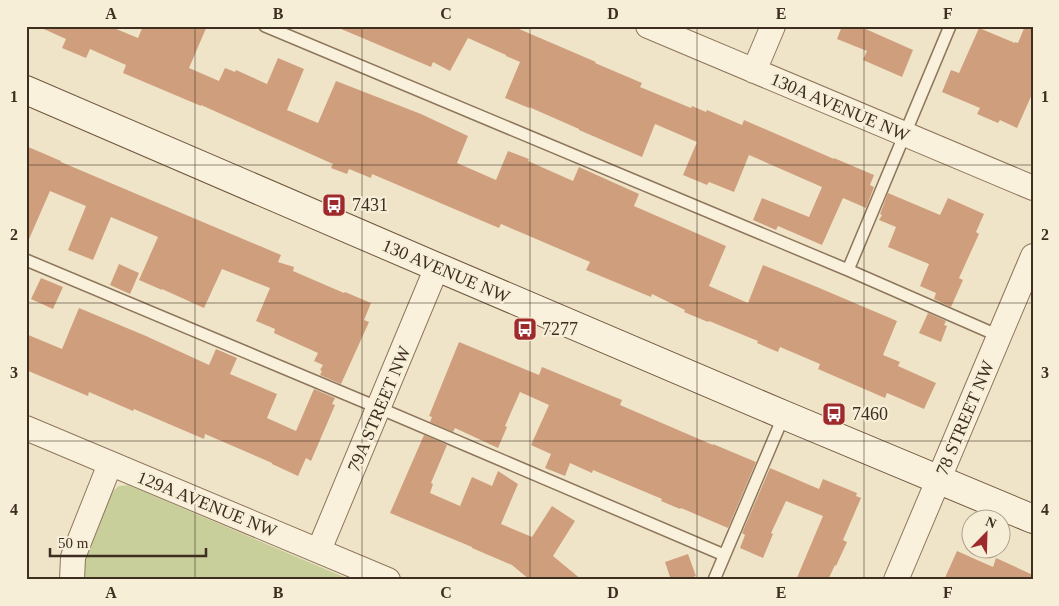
<svg xmlns="http://www.w3.org/2000/svg" width="1059" height="606" viewBox="0 0 1059 606" font-family="'Times New Roman',serif">
	<rect width="100%" height="100%" fill="#f0e4c8"/>
	<path fill="#c9cf9b" d="M128 485 351 580H85L82 572V558L109 494 119 486Z"/>
	<path fill="#cf9f7d" d="M37 26H109L138 38 143 26H207L189 68 219 81 225 68 235 72 236 70 267 84 278 58 304 69 287 110 318 123 336 81 421 114 468 136 457 163 496 180 508 151 529 159 528 161 573 181 579 167 639 194 634 206 726 246 709 286 748 303 763 265 817 287 897 321 883 355 900 362 898 366 936 383 924 409 887 393 885 398 818 369 820 364 780 347 778 352 757 343 758 341 709 321 708 322 684 312 685 310 652 294 651 297 586 270 590 262 501 224 499 228 372 174 371 178 349 169 347 174 331 168 333 164 201 105V106L123 73 126 65 90 49 86 58 62 48 66 39Z
		M334 26H512L596 62 595 63 642 83 640 87 691 108 692 106 706 112 707 110 742 125 744 120 834 159V158L874 175 870 185 874 187 866 208 843 198 822 245 778 226 776 230 753 220 762 198 809 217 822 187 749 155 734 192 709 182 707 185 683 175 697 142 655 124 642 157 579 130V129L529 107V108L505 98 520 62 506 56V55L468 38 450 71 433 62 431 67Z
		M842 26H859L913 50 902 77 863 60 867 51 837 39Z
		M1025 26H1033V92L1017 128 1000 120 998 123 977 114 980 108 942 92 951 70 959 73 979 28 1015 43V42L1018 43Z
		M26 146 61 161V162L281 255 278 262 294 267 293 271 344 293 345 292 371 303 364 320 369 322 341 384 320 375 322 371 320 370 323 365 314 361 318 353 274 333 275 329 256 321 270 288 222 269 204 308 162 289V290L139 280 158 237 111 217 93 260 68 250 86 206 50 191 26 246Z
		M888 193 940 215 948 198 984 214 976 232 979 234 959 278 963 280 951 307 934 299 936 293 920 286 929 264 888 247 896 227 879 220 882 215 880 214Z
		M119 264 139 273 130 294 110 285Z
		M41 278 63 287 53 309 31 299Z
		M79 308 146 336 209 365 216 349 237 358 230 374 277 394 267 418 296 431 314 389 335 398 332 404 335 405 311 461 306 458 298 476 272 464V463L205 434 204 439 134 409 133 411 89 392 88 396 26 370V334L62 349Z
		M928 313 946 321 944 325 947 326 941 342 919 333Z
		M459 342 539 375 542 367 622 400 620 405 713 445V444L756 462 728 528 681 508 680 509 661 501 662 499 593 470 592 473 570 463 565 476 545 468 551 454 531 445 549 405 520 392 505 426 507 427 498 448 455 428 453 432 430 422 432 417 429 416Z
		M424 435 447 445 431 483 433 484 430 493 460 506 472 477 492 486 498 471 518 484 501 524 532 537 552 506 575 521 553 556 582 580H530L512 565 472 548V547L390 513Z
		M770 468 819 489 823 479 857 493 856 496 861 498 843 540 847 542 836 566 835 565 828 580H796L823 516 786 501 771 533 773 534 763 558 740 548 745 535 742 533Z
		M957 551 993 567 996 558 1033 575V580H944Z
		M688 554 696 576 685 580H671L665 562Z"/>
	<g fill="none" stroke-linecap="round" stroke-linejoin="round">
		<g stroke="#8d765c" stroke-width="14">
			<path id="lane" d="M265 26 848 270 999 336
				M26 260 379 408 724 555
				M848 270 950 26
				M714 580 784 415"/>
		</g>
		<g stroke="#8d765c" stroke-width="26">
			<path id="street" d="M648 26 1033 188
				M754 71 773 26
				M26 428 388 580
				M319 550 437 267
				M72 580 73 557 110 464
				M896 580 1033 256"/>
		</g>
		<g stroke="#6f573f" stroke-width="30">
			<path id="secondary" d="M26 90 437 267 784 415 1033 519"/>
		</g>
		<use href="#lane" stroke="#faf1dc" stroke-width="11"/>
		<use href="#street" stroke="#faf1dc" stroke-width="24"/>
		<use href="#secondary" stroke="#faf1dc" stroke-width="28"/>
	</g>
	<path fill="none" stroke="#3d2e20" stroke-width="1" stroke-opacity="0.55" d="M195 26V580M362 26V580M530 26V580M697 26V580M864 26V580M26 165H1033M26 303H1033M26 441H1033"/>
	<defs>
		<g id="bus-square" transform="scale(1.25)"><rect x="-9" y="-9" width="18" height="18" rx="4" fill="#9e2a2b" stroke="#f7eed8"/><path d="M-5-6H5V4H4V6H2V4H-2V6H-4V4H-5ZM-3.5-4V0h7V-4ZM-3.5 1.2v1.5H-2V1.2ZM2 1.2v1.5H3.5V1.2Z" fill="#fff"/></g>
	</defs>
	<g fill-rule="evenodd">
		<use href="#bus-square" x="334" y="205"/>
		<use href="#bus-square" x="525" y="329"/>
		<use href="#bus-square" x="834" y="414"/>
	</g>
	<g text-anchor="middle" dominant-baseline="central" stroke-width="4.5" stroke-linejoin="round" paint-order="stroke">
		<g font-size="18" fill="#3d2e20" stroke="#f7eed8">
			<text transform="translate(840 107) rotate(23)">130A AVENUE NW</text>
			<text transform="translate(446 271) rotate(23)">130 AVENUE NW</text>
			<text transform="translate(379 409) rotate(-67)">79A STREET NW</text>
			<text transform="translate(965 418) rotate(-67)">78 STREET NW</text>
			<text transform="translate(207 504) rotate(22)">129A AVENUE NW</text>
		</g>
		<g font-size="18" fill="#3d2e20" stroke="#f7eed8" text-anchor="start">
			<text x="352" y="205">7431</text>
			<text x="542" y="329">7277</text>
			<text x="852" y="414">7460</text>
		</g>
	</g>
	<rect width="1059" height="606" fill="none" stroke="#f7eed8" stroke-width="55"/>
	<g transform="translate(986 534) rotate(23)"><circle r="24" fill="#f7eed8" stroke="#ada18e"/>
	<path d="M0-4L9 19L0 12L-9 19Z" fill="#9e2a2b"/>
	<text y="-8" font-size="14" font-weight="bold" text-anchor="middle" fill="#3d2e20">N</text>
	</g>
	<path d="M50 548v8h156v-8" fill="none" stroke="#3d2e20" stroke-width="2.5"/>
	<text x="58" y="548" font-size="15" fill="#3d2e20" stroke="#f7eed8" stroke-width="4" paint-order="stroke">50 m</text>
	<rect x="28" y="28" width="1004" height="550" fill="none" stroke="#3d2e20" stroke-width="2"/>
	<g font-size="16" text-anchor="middle" font-weight="bold" fill="#3d2e20">
		<text x="111" y="19">A</text>
		<text x="278" y="19">B</text>
		<text x="446" y="19">C</text>
		<text x="613" y="19">D</text>
		<text x="781" y="19">E</text>
		<text x="948" y="19">F</text>
		<text x="14" y="102">1</text>
		<text x="1045" y="102">1</text>
		<text x="14" y="240">2</text>
		<text x="1045" y="240">2</text>
		<text x="14" y="378">3</text>
		<text x="1045" y="378">3</text>
		<text x="14" y="515">4</text>
		<text x="1045" y="515">4</text>
		<text x="111" y="598">A</text>
		<text x="278" y="598">B</text>
		<text x="446" y="598">C</text>
		<text x="613" y="598">D</text>
		<text x="781" y="598">E</text>
		<text x="948" y="598">F</text>
	</g>
</svg>
